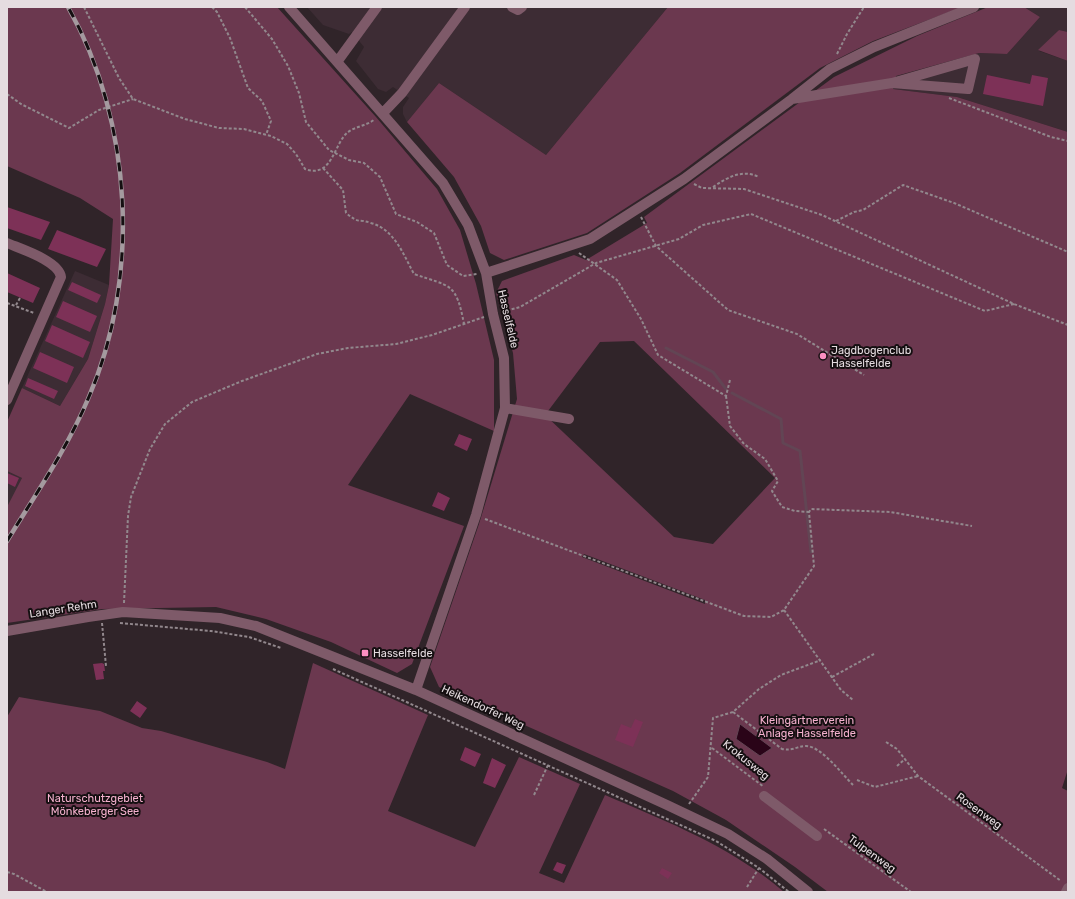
<svg xmlns="http://www.w3.org/2000/svg" width="1075" height="899" viewBox="0 0 1075 899" font-family="Rubik,sans-serif">
	<rect width="100%" height="100%" fill="#302429"/>
	<path fill="#3d2c34" d="M307 7H668L546 155 439 83 407 122 403 114V107L409 98 393 87 386 92 378 89 356 61 364 47 352 32 349 34 323 25Z
		M1024 7H1068V32L1059 30 1039 51 1068 61V132L957 97 893 89 896 77 979 53 1007 54 1040 17Z
		M75 271 109 285 105 304 88 359 60 406 22 388Z
		M7 471 22 478 8 508 7 507Z"/>
	<path fill="#6b384f" fill-rule="evenodd" d="M7 7H277L376 117 437 189 460 230 476 284 494 360V431L410 394 348 485 464 526 412 664 397 673 331 642 266 619 216 607 102 609 7 623V507L22 478 7 471V422L22 388 60 406 88 359 105 304 109 285 113 219 80 198 7 166Z
		M668 7H962L873 41 820 68 680 173 587 233 504 260 490 253 481 226 454 177 407 122 439 83 546 155Z
		M988 7H1024L1040 17 1007 54 979 53 896 76 893 89 957 97 1068 132V769L1062 788 1068 791V892H828L795 867 726 820 673 791 439 687 430 667 479 524 517 399 513 353 496 293 502 281 574 255 586 260 647 223 644 217 834 77 917 36ZM634 341 775 478 713 544 674 537 545 415 600 342ZM584 554 705 600V604L582 557Z
		M1059 30 1068 32V61L1038 50Z
		M313 663 428 715 388 811 475 847 519 757 580 784 539 873 564 883 605 795C668 822 732 847 784 892H7V717L19 697 100 711 142 728 161 731 267 762 285 769Z"/>
	<path fill="#2a0418" stroke="#624554" d="M740 724 772 748 760 756 736 739Z"/>
	<g fill="none" stroke-linecap="round" stroke-linejoin="round">
		<path stroke="#624554" stroke-width="3" d="M666 348 713 372 726 389
			M732 393 781 419 783 443 800 451 811 552"/>
	</g>
	<path fill="#7d3157" d="M987 75 1030 84 1032 75 1048 78 1043 106 983 94Z
		M7 207 50 222 41 240 7 228Z
		M57 230 106 249 97 267 48 249Z
		M7 273 40 288 33 303 7 292Z
		M72 282 101 295 97 303 68 290Z
		M63 301 97 316 90 332 56 317Z
		M52 325 90 342 83 358 45 341Z
		M40 352 74 367 67 383 33 368Z
		M28 378 58 391 54 399 25 386Z
		M459 434 472 439 467 451 454 445Z
		M7 473 19 478 15 487 7 483Z
		M438 492 450 498 444 511 432 506Z
		M102 663 104 664 105 671H103L104 679 96 680 93 664Z
		M137 701 147 708 140 718 130 711Z
		M635 719 643 722 633 747 615 740 621 724 631 728Z
		M465 747 481 754 475 767 460 760Z
		M492 758 506 765 495 788 483 783Z
		M557 862 566 865 562 874 553 870Z
		M662 868 672 873 668 879 659 873Z"/>
	<g fill="none" stroke-linecap="round" stroke-linejoin="round">
		<path stroke="#92888d" stroke-width="2" stroke-dasharray="3 2" stroke-linecap="butt" d="M84 7 119 78 133 99 185 119 219 128 244 129 271 136 287 144 296 154 305 169C332 179 334 144 347 133 355 126 367 126 375 119
			M212 7 217 12 230 38 248 88 262 101 271 121 266 135
			M245 7 272 39 288 66 299 93 306 122 329 150 349 160 364 163 380 177 396 214 417 222 434 233 447 265 463 276 477 274
			M837 54 847 34 864 7
			M7 94 21 104 69 128 99 110 133 99
			M949 98 1051 137 1068 141
			M323 168 343 190 346 213C361 225 357 218 371 223 395 230 403 254 414 274 451 287 456 282 464 324
			M694 184 702 188 744 189 822 215 1014 304 1068 325
			M713 187C728 177 742 169 759 177
			M641 217 656 246 728 310 797 334 864 375
			M836 221 854 212 863 210 903 185 954 203 1068 252
			M579 253 617 280 641 319 658 355 726 396 730 380
			M7 303 34 313
			M16 305 20 298
			M502 312 520 307 596 263 679 239 703 225 751 214 985 311 1014 304
			M726 396 730 426 744 444 765 459 778 481 772 491 782 507 795 511 809 512
			M485 519 744 616 771 617 784 610 814 566 809 512 811 509 890 512 972 526
			M124 603 128 516 131 497 150 449 165 424 192 402 242 381 317 354 348 348 396 344 432 335 484 317
			M784 610 841 690 853 700
			M102 623 106 666
			M120 623 211 631 249 637 281 648
			M333 669 716 841 759 868 789 892
			M832 677 874 654
			M733 712 782 749C794 751 797 746 806 746 821 746 842 774 853 785
			M886 742 897 749 918 776 1061 881
			M712 748 764 787
			M897 766 905 759
			M857 780 875 787 918 776
			M534 795 548 765
			M689 804 708 777 713 718 733 712 759 689 781 675 821 660
			M824 829 911 892
			M7 872 14 874 47 892
			M747 887 759 868"/>
		<path stroke="#7e5a69" stroke-width="10" d="M289 7 443 183 468 225 486 273 493 314 504 358 505 408 476 515 416 690
			M512 7 518 10 522 7
			M337 62 377 7
			M792 99 892 83 975 59 968 89 892 83
			M383 113 402 93 465 7
			M7 243C21 249 59 261 61 277L7 400
			M486 273 590 239 684 179 792 99 830 69 874 47 974 7
			M505 408 569 419
			M7 631 88 617 123 612 220 618 256 626 416 690 667 805 728 834 767 859 808 892
			M764 796 817 836
			M1066 892 1068 888"/>
		<g stroke="#a49a9f" stroke-width="4.5">
			<path id="rail" d="M7 541C35 495 67 449 88 399 141 278 133 122 68 7"/>
		</g>
		<use href="#rail" stroke="#150f11" stroke-width="3" stroke-dasharray="9" stroke-linecap="butt"/>
	</g>
	<g fill="#fc8fc1" stroke="#150f11" stroke-width="1.5">
		<circle cx="823" cy="356" r="4"/>
		<rect x="361" y="649" width="8" height="8" rx="2"/>
	</g>
	<g text-anchor="middle" dominant-baseline="central" stroke-width="4" stroke-linejoin="round" paint-order="stroke">
		<g font-size="11" fill="#e5dce0" stroke="#150f11">
			<text transform="translate(508 319) rotate(77)">Hasselfelde</text>
			<text transform="translate(63 609) rotate(-9)">Langer Rehm</text>
			<text transform="translate(483 707) rotate(25)">Heikendorfer Weg</text>
			<text transform="translate(746 760) rotate(39)">Krokusweg</text>
			<text transform="translate(979 811) rotate(36)">Rosenweg</text>
			<text transform="translate(872 854) rotate(36)">Tulpenweg</text>
		</g>
		<g font-size="11" fill="#e5dce0" stroke="#150f11" text-anchor="start">
			<text x="831" y="350">Jagdbogenclub<tspan x="831" dy="13">Hasselfelde</tspan></text>
			<text x="373" y="653">Hasselfelde</text>
		</g>
		<g font-size="11" fill="#f5b1ce" stroke="#150f11">
			<text x="807" y="720">Kleingärtnerverein<tspan x="807" dy="13">Anlage Hasselfelde</tspan></text>
			<text x="95" y="798">Naturschutzgebiet<tspan x="95" dy="13">Mönkeberger See</tspan></text>
		</g>
	</g>
	<rect width="1075" height="899" fill="none" stroke="#e5dce0" stroke-width="16"/>
</svg>
